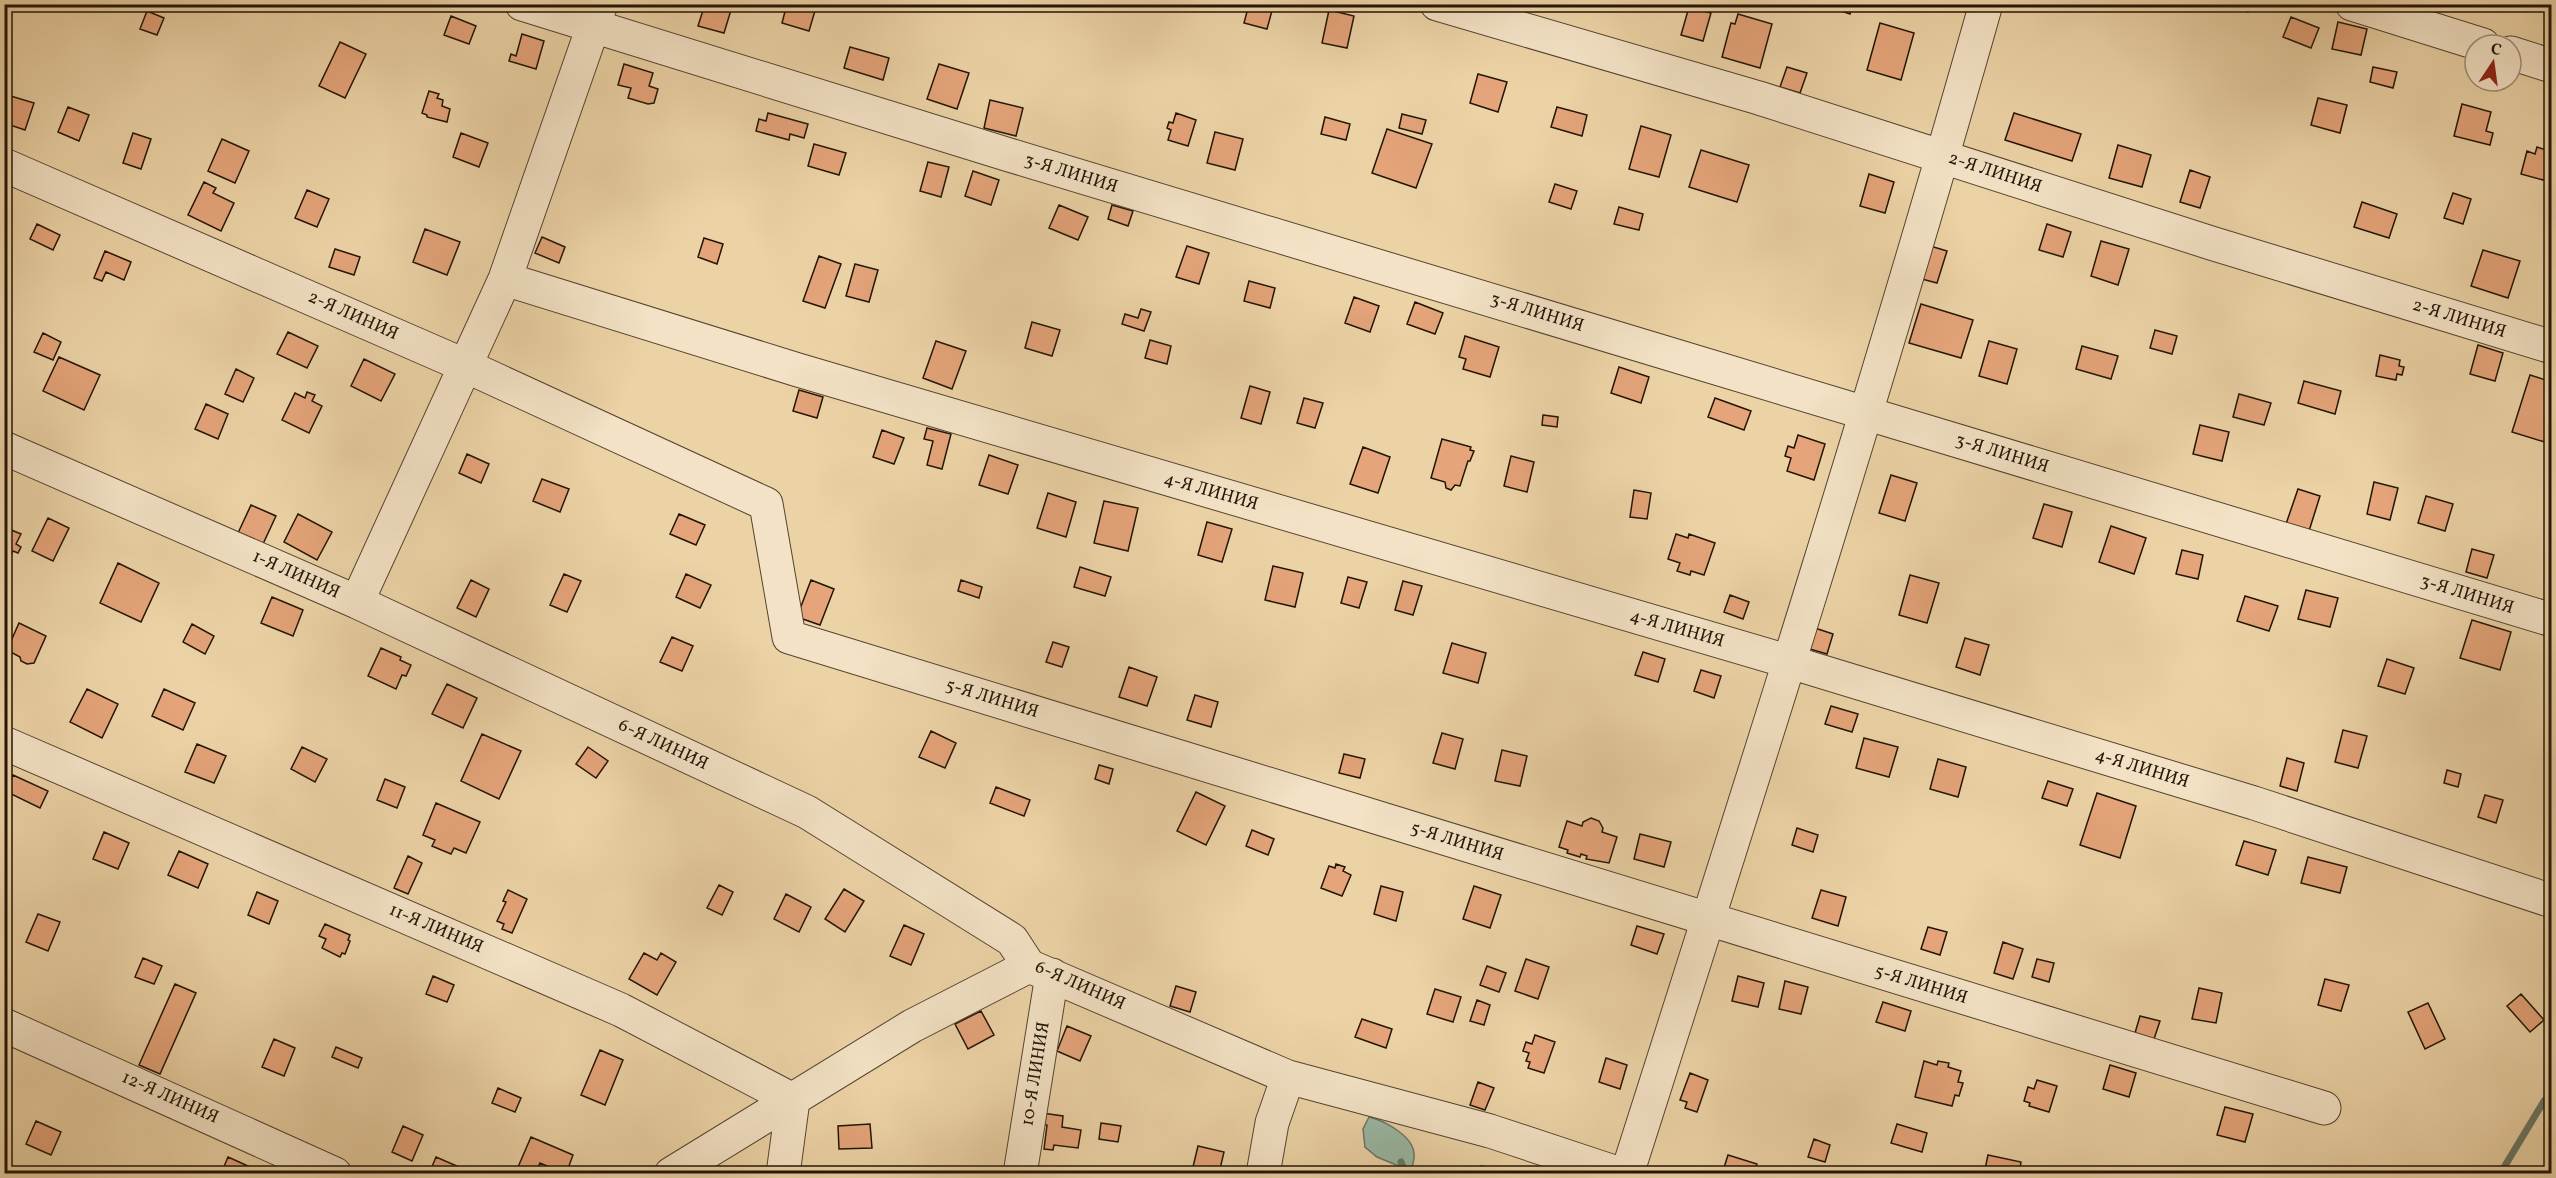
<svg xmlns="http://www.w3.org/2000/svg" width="2556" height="1178" viewBox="0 0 2556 1178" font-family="Vollkorn,serif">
	<rect width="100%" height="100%" fill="#ecd3a6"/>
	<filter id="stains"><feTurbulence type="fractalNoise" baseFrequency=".00333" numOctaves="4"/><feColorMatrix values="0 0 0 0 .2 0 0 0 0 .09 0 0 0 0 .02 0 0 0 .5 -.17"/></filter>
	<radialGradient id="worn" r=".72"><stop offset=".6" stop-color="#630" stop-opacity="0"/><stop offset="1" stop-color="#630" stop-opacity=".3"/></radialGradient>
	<path fill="#99b8a5" stroke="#697766" stroke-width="1.5" d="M1369 1117C1385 1121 1416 1137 1414 1157 1414 1161 1412 1167 1411 1171L1377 1157 1365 1147 1363 1129Z"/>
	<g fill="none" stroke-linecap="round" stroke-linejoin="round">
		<path stroke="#697766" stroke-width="7" d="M1401 1162 1406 1174
			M2500 1174 2544 1101 2552 1093"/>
	</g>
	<path fill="#e5a47a" stroke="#221507" stroke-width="1.5" d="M705 4 731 10 724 33 698 26Z
		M787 4H817L809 31 782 23Z
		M1249 4 1273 7 1267 29 1244 23Z
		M1830 4H1853L1850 14 1830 7Z
		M2218 4H2250L2248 12Z
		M1689 7 1711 13 1703 41 1681 35Z
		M1329 10 1354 16 1347 48 1322 43Z
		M147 11 164 18 157 35 140 29Z
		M1738 14 1772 24 1760 68 1722 57 1731 23 1735 24Z
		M451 16 476 26 469 44 444 35Z
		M2291 17 2319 28 2311 48 2283 37Z
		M2338 22 2367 29 2361 55 2332 49Z
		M1880 23 1914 33 1901 80 1867 70Z
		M522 34 544 41 536 69 509 61 511 54 516 56Z
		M340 42 366 54 345 98 319 86Z
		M850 47 889 58 883 80 844 68Z
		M624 64 653 73 649 86 658 89 654 103 648 104 628 98 631 88 618 85Z
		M939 64 969 73 957 109 927 99Z
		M1787 67 1807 73 1800 93 1780 87Z
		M2373 67 2397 72 2393 88 2370 82Z
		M1478 74 1507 82 1498 112 1470 103Z
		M429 91 439 94 437 98 443 100 442 106 450 109 447 122 427 117V115L422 113Z
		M4 94 34 103 25 130 4 123Z
		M2318 98 2347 105 2340 133 2311 125Z
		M990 100 1023 108 1016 136 984 128Z
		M2462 104 2491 112 2486 131 2493 133 2490 145 2454 136Z
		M68 107 89 115 79 141 58 132Z
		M1557 107 1587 115 1582 136 1551 127Z
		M768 113 808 124 804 138 790 134 789 140 756 131 759 119 766 121Z
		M1176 113 1196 120 1188 146 1168 140 1171 130 1167 128 1169 122 1173 123Z
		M2014 113 2081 134 2072 161 2005 140Z
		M1402 114 1426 120 1422 134 1399 128Z
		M1325 117 1350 124 1346 140 1321 134Z
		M1641 126 1671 135 1659 177 1629 169Z
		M1387 129 1432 144 1416 188 1372 173Z
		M1215 132 1243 139 1235 170 1207 163Z
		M133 133 151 139 141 169 123 163Z
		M461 133 488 143 479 167 453 157Z
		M222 139 249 151 235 183 208 171Z
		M814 144 846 153 839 175 808 166Z
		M2118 145 2151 155 2142 187 2109 178Z
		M2537 147 2546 150 2545 156 2552 158 2547 181 2521 174 2527 151 2535 154Z
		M1701 150 1749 165 1737 202 1689 187Z
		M928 162 949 167 941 197 920 191Z
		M2190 170 2210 177 2200 208 2180 202Z
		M973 171 999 180 991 205 965 196Z
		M1869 174 1894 182 1885 213 1860 206Z
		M204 182 216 188 213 193 234 203 221 231 188 215Z
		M1555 184 1577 191 1571 209 1549 202Z
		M307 190 329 199 317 227 295 218Z
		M2453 193 2471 199 2463 224 2444 218Z
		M2362 202 2397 214 2389 238 2354 227Z
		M1059 205 1088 217 1078 240 1049 228Z
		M1112 205 1133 211 1128 226 1108 219Z
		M1619 207 1643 214 1639 230 1614 224Z
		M37 224 60 235 53 250 30 239Z
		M2047 224 2071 232 2063 257 2039 250Z
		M425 229 460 242 447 275 413 262Z
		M542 237 565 247 559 263 535 253Z
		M704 238 723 244 717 264 698 257Z
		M2101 241 2129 249 2118 285 2091 276Z
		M1927 245 1947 251 1937 283 1918 278Z
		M1187 246 1209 253 1199 284 1176 277Z
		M335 249 360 257 354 275 329 267Z
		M2483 250 2520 261 2508 298 2471 286Z
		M105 251 131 262 124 280 106 272 102 281 94 278Z
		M819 256 841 264 825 308 803 301Z
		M855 264 878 270 869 302 846 296Z
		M1249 281 1275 288 1270 308 1244 301Z
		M1354 297 1379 306 1370 332 1345 323Z
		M1415 302 1443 313 1435 334 1407 324Z
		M1921 304 1973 320 1961 358 1909 343Z
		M1141 309 1151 312 1144 331 1122 324 1125 314 1138 318Z
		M1032 322 1060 330 1052 356 1025 348Z
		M2155 330 2177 336 2172 354 2150 348Z
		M288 332 318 346 307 368 277 354Z
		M43 333 61 342 53 360 34 352Z
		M1465 336 1499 347 1490 377 1463 369 1466 359 1459 357Z
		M1150 340 1171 346 1167 364 1145 358Z
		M936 341 966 351 952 389 923 378Z
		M1989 341 2017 349 2007 384 1979 376Z
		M2478 345 2503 353 2495 381 2470 374Z
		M2082 346 2118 356 2111 379 2076 369Z
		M2380 355 2400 360 2399 366 2404 367 2402 375 2397 374 2396 380 2376 376Z
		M59 357 100 375 84 410 43 391Z
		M364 359 395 374 381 401 351 386Z
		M1619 367 1649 377 1641 403 1611 393Z
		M236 369 254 378 243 402 225 394Z
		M2530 375 2552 382V432L2548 443 2512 432Z
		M2304 381 2341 391 2335 414 2298 403Z
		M1250 386 1270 392 1261 424 1241 418Z
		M799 390 823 397 817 418 793 411Z
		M307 392 315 395 312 401 322 406 309 433 282 420 295 393 305 398Z
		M2239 394 2271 403 2264 425 2233 417Z
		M1304 398 1323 403 1315 428 1297 423Z
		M1715 398 1751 411 1744 430 1708 417Z
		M206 404 228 414 218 439 195 429Z
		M1543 415 1558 417 1557 427 1542 425Z
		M2200 425 2229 432 2222 461 2193 454Z
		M927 428 951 434 942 469 927 465 933 441 924 439Z
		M882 430 904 438 894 464 873 457Z
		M1798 435 1825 444 1814 480 1787 471 1791 458 1785 456 1788 446 1794 448Z
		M1442 439 1471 447 1470 450 1474 451 1470 461H1468L1460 486 1455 485 1451 490 1446 488 1445 482 1431 478Z
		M1363 447 1390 457 1378 493 1350 484Z
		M467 454 489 464 481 483 459 473Z
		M989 455 1018 465 1008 494 979 485Z
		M1511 456 1534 462 1527 492 1504 486Z
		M1891 475 1917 483 1905 521 1879 513Z
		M542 479 569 489 560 512 533 501Z
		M2374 482 2398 488 2390 520 2367 514Z
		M2298 489 2320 496 2309 531 2286 524Z
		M1634 490 1651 493 1647 519 1630 517Z
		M1048 493 1076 502 1066 537 1037 528Z
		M2426 496 2453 504 2445 531 2418 523Z
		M1104 501 1138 508 1128 551 1094 543Z
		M2044 504 2072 512 2062 547 2033 538Z
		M251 505 276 516 263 544 238 533Z
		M298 514 332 532 317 560 284 542Z
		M679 514 705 525 696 545 670 534Z
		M48 518 69 528 53 561 32 551Z
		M1207 522 1232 529 1222 562 1198 555Z
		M2111 526 2146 538 2134 574 2099 562Z
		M4 527 21 534 16 544 21 547 18 553 13 551 8 561 4 559Z
		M1676 534 1688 538 1689 534 1715 543 1704 575 1691 571 1690 575 1677 571 1680 563 1668 559Z
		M2472 549 2494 555 2487 578 2466 572Z
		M2182 550 2203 555 2198 579 2176 574Z
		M118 563 159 583 141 622 100 603Z
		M1273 566 1303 573 1295 607 1265 600Z
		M1080 567 1111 577 1105 596 1074 587Z
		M564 574 581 581 567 612 550 605Z
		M686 574 711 585 700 608 676 597Z
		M1910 575 1939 583 1927 623 1899 615Z
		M1348 577 1367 582 1359 608 1341 603Z
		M471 580 489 589 476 617 457 608Z
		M811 580 834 589 820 625 797 617Z
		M961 580 982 587 979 598 958 591Z
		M1403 581 1422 586 1413 615 1395 610Z
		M2306 590 2338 598 2330 627 2298 619Z
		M1730 595 1749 602 1743 619 1724 612Z
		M2245 596 2278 606 2269 631 2237 621Z
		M272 597 303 610 293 636 261 623Z
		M2472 620 2511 632 2500 670 2460 658Z
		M19 623 46 636 34 663 27 664 21 661 20 657 7 650Z
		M192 624 214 636 205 654 183 642Z
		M1809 626 1833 634 1827 654 1803 647Z
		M672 637 693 646 682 671 660 662Z
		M1965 638 1989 645 1980 675 1956 667Z
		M1053 642 1069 647 1062 667 1046 662Z
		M1452 643 1486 653 1478 683 1443 673Z
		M381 648 401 657 400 660 411 665 406 676 402 675 396 689 368 676Z
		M2552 651V677L2545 675Z
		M1643 652 1665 659 1658 682 1635 675Z
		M2387 659 2414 668 2405 694 2378 686Z
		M1129 667 1157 677 1147 706 1119 697Z
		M1701 670 1721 676 1714 698 1694 691Z
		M447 684 477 698 463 728 432 714Z
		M87 689 118 704 102 738 70 722Z
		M164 689 195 703 183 730 152 716Z
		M1195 695 1218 702 1211 727 1187 720Z
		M1831 706 1858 714 1852 732 1825 724Z
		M2343 730 2367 736 2358 768 2335 762Z
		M931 731 956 743 945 768 919 757Z
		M1442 733 1463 739 1455 769 1433 763Z
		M482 734 521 751 499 799 461 781Z
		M1864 738 1898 747 1889 777 1856 768Z
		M197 744 226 756 214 783 185 772Z
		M302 747 327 759 315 782 291 769Z
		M588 747 608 761 596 778 576 764Z
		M1502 750 1527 756 1520 786 1495 781Z
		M1344 754 1365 759 1360 778 1339 773Z
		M2287 758 2304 763 2297 791 2280 786Z
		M1938 759 1966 767 1958 797 1930 789Z
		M1099 765 1113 769 1109 784 1095 779Z
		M2447 770 2461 774 2458 787 2444 783Z
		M13 775 48 791 40 808 5 791Z
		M385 779 405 787 397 808 377 800Z
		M2048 781 2073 789 2067 806 2042 798Z
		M996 787 1030 800 1024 816 990 803Z
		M1196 792 1225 806 1206 845 1177 831Z
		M2097 793 2136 806 2120 858 2080 845Z
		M2485 795 2503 800 2496 823 2478 817Z
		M436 803 480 822 466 853 454 848 451 854 432 846 435 840 423 835Z
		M1591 818 1599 821 1603 828 1602 832 1617 837 1609 863 1586 859 1587 856 1581 854 1580 857 1567 853 1568 850 1559 847 1567 821 1582 826 1583 822Z
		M1797 828 1818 835 1813 852 1792 845Z
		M1252 830 1274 839 1268 855 1246 846Z
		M104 832 129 843 118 869 93 859Z
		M1640 834 1671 842 1664 867 1634 859Z
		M2244 841 2276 850 2268 875 2236 865Z
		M179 851 208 864 198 888 168 875Z
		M408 856 422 863 408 894 394 888Z
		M2308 857 2347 867 2340 893 2301 883Z
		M1336 864 1345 867 1343 871 1351 875 1342 896 1321 888 1329 866 1335 868Z
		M719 885 733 892 722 915 707 908Z
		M1381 886 1403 892 1396 921 1374 914Z
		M1474 886 1501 895 1490 928 1463 919Z
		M844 889 864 901 845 932 825 919Z
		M508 890 527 899 512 933 502 929 504 924 497 921 506 902 503 901Z
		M1821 890 1846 897 1838 926 1812 918Z
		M257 892 278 901 269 924 248 915Z
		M786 894 811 907 799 932 774 919Z
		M38 914 60 922 48 951 26 942Z
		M325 924 350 935 348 940 350 941 345 954 342 953 340 957 322 948 326 939 319 936Z
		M904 925 924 934 911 965 890 956Z
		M1637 926 1664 934 1657 954 1631 945Z
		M1928 927 1947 932 1940 955 1921 949Z
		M2003 942 2023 949 2013 979 1994 973Z
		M644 953 657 960 661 953 676 962 657 995 629 979Z
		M143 958 162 966 154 984 135 977Z
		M1526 959 1549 967 1538 999 1515 991Z
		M2037 959 2054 963 2049 982 2032 977Z
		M1487 966 1506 973 1499 992 1480 985Z
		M433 976 454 985 447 1002 426 994Z
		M1738 976 1764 983 1758 1007 1732 1001Z
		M2325 979 2349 985 2341 1011 2318 1005Z
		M1785 981 1808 987 1801 1014 1779 1009Z
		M175 984 196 993 160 1074 139 1065Z
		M1176 986 1196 992 1190 1012 1170 1006Z
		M2199 988 2222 993 2216 1023 2192 1019Z
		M1435 989 1461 997 1453 1022 1427 1014Z
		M2521 994 2544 1020 2530 1032 2507 1006Z
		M1477 1000 1490 1005 1484 1025 1470 1021Z
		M1883 1002 1911 1011 1905 1031 1876 1022Z
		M2428 1003 2445 1039 2425 1049 2408 1012Z
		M981 1011 994 1035 968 1049 955 1024Z
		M2140 1016 2160 1021 2154 1039 2135 1033Z
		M1362 1019 1392 1029 1386 1048 1355 1037Z
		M1067 1026 1091 1036 1080 1061 1057 1051Z
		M1535 1035 1555 1042 1544 1073 1528 1068 1530 1062 1526 1061 1529 1053 1523 1051 1526 1042 1532 1044Z
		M274 1039 295 1048 284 1076 262 1067Z
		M336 1047 362 1058 358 1068 332 1057Z
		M600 1050 623 1060 605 1105 581 1095Z
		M1606 1058 1627 1065 1620 1089 1599 1082Z
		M1924 1061 1937 1065 1938 1061 1949 1063 1948 1067 1961 1071 1958 1082 1963 1083 1959 1096 1955 1095 1952 1106 1915 1097Z
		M2110 1065 2136 1073 2129 1097 2103 1089Z
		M1690 1073 1708 1080 1697 1112 1685 1108 1687 1102 1680 1100Z
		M2037 1080 2057 1086 2049 1112 2029 1106 2030 1103 2024 1101 2028 1087 2034 1089Z
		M1478 1082 1494 1088 1485 1110 1470 1105Z
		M498 1088 521 1098 515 1112 492 1103Z
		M2225 1107 2253 1114 2245 1142 2217 1135Z
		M1042 1113 1063 1116 1062 1127 1081 1130 1078 1148 1054 1145 1053 1150 1044 1149 1047 1125 1041 1124Z
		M36 1121 61 1132 51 1155 26 1144Z
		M1101 1123 1121 1126 1118 1142 1099 1139Z
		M870 1124 872 1148 839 1149 838 1126Z
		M1897 1124 1927 1133 1922 1152 1891 1143Z
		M403 1126 423 1135 412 1161 392 1152Z
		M531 1137 573 1155 566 1174 540 1163 535 1174H515Z
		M1814 1139 1830 1145 1825 1162 1808 1157Z
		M1198 1146 1224 1152 1219 1173 1193 1167Z
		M1728 1155 1757 1164 1754 1174H1722Z
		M1988 1155 2021 1162 2019 1174H1984Z
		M228 1157 250 1167 247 1174H221Z
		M436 1157 459 1167 457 1174H429Z
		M1481 1166 1505 1170 1504 1174H1480Z"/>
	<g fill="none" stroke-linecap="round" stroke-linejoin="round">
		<g stroke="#54442f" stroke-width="35">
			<path id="minor" d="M522 4 1006 154 2552 620
				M1437 4 1759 98 2211 243 2552 347
				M2352 4 2483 45
				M2511 53 2552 66
				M4 165 466 366 766 504 789 637 2324 1108
				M505 279 798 370 1790 662 2254 803 2552 901
				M4 448 357 602 807 812 1012 940 1029 966 1288 1077 1490 1131 1620 1174
				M357 602 505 279 601 4
				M4 743 621 1010 793 1100 783 1174
				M4 1025 335 1174
				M671 1174 912 1026 1029 966
				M1020 1174 1052 975
				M1263 1174 1272 1123 1288 1077
				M1627 1174C1751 785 1875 397 1986 4"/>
		</g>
		<use href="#minor" stroke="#f3e2c5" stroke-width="33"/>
	</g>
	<g text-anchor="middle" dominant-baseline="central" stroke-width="4.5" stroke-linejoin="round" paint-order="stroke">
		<g font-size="18" fill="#221507" stroke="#f3e2c5">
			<text transform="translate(1995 173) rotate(18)">2-Я ЛИНИЯ</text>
			<text transform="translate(1071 174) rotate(17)">3-Я ЛИНИЯ</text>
			<text transform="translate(1537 313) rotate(17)">3-Я ЛИНИЯ</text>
			<text transform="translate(353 316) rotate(24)">2-Я ЛИНИЯ</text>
			<text transform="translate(2459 319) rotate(17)">2-Я ЛИНИЯ</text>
			<text transform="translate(2002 454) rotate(17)">3-Я ЛИНИЯ</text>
			<text transform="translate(1211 492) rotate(16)">4-Я ЛИНИЯ</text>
			<text transform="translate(296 575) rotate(24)">1-Я ЛИНИЯ</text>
			<text transform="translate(2467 595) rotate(17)">3-Я ЛИНИЯ</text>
			<text transform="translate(1677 629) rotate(16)">4-Я ЛИНИЯ</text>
			<text transform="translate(992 699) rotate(17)">5-Я ЛИНИЯ</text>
			<text transform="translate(663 745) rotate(25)">6-Я ЛИНИЯ</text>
			<text transform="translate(2142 769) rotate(17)">4-Я ЛИНИЯ</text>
			<text transform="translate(1457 842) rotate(17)">5-Я ЛИНИЯ</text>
			<text transform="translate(436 929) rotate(23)">11-Я ЛИНИЯ</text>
			<text transform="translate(1921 985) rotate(17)">5-Я ЛИНИЯ</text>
			<text transform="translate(1080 986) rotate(24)">6-Я ЛИНИЯ</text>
			<text transform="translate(1036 1074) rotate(-81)">10-Я ЛИНИЯ</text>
			<text transform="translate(170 1098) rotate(24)">12-Я ЛИНИЯ</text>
		</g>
	</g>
	<rect width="2556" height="1178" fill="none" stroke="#ecd3a6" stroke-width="24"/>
	<rect x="6" y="6" width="2544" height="1166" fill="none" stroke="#221507" stroke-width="3"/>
	<rect x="12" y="12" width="2532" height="1154" fill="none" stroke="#221507" stroke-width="1.5"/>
	<g transform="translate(2493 63) rotate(13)"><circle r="28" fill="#f3e2c5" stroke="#9f9079" stroke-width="1.5"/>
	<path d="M0-4.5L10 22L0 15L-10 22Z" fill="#8f2418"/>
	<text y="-9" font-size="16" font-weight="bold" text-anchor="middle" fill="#221507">С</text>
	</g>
	<rect width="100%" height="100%" filter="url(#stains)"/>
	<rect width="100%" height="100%" fill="url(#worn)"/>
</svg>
